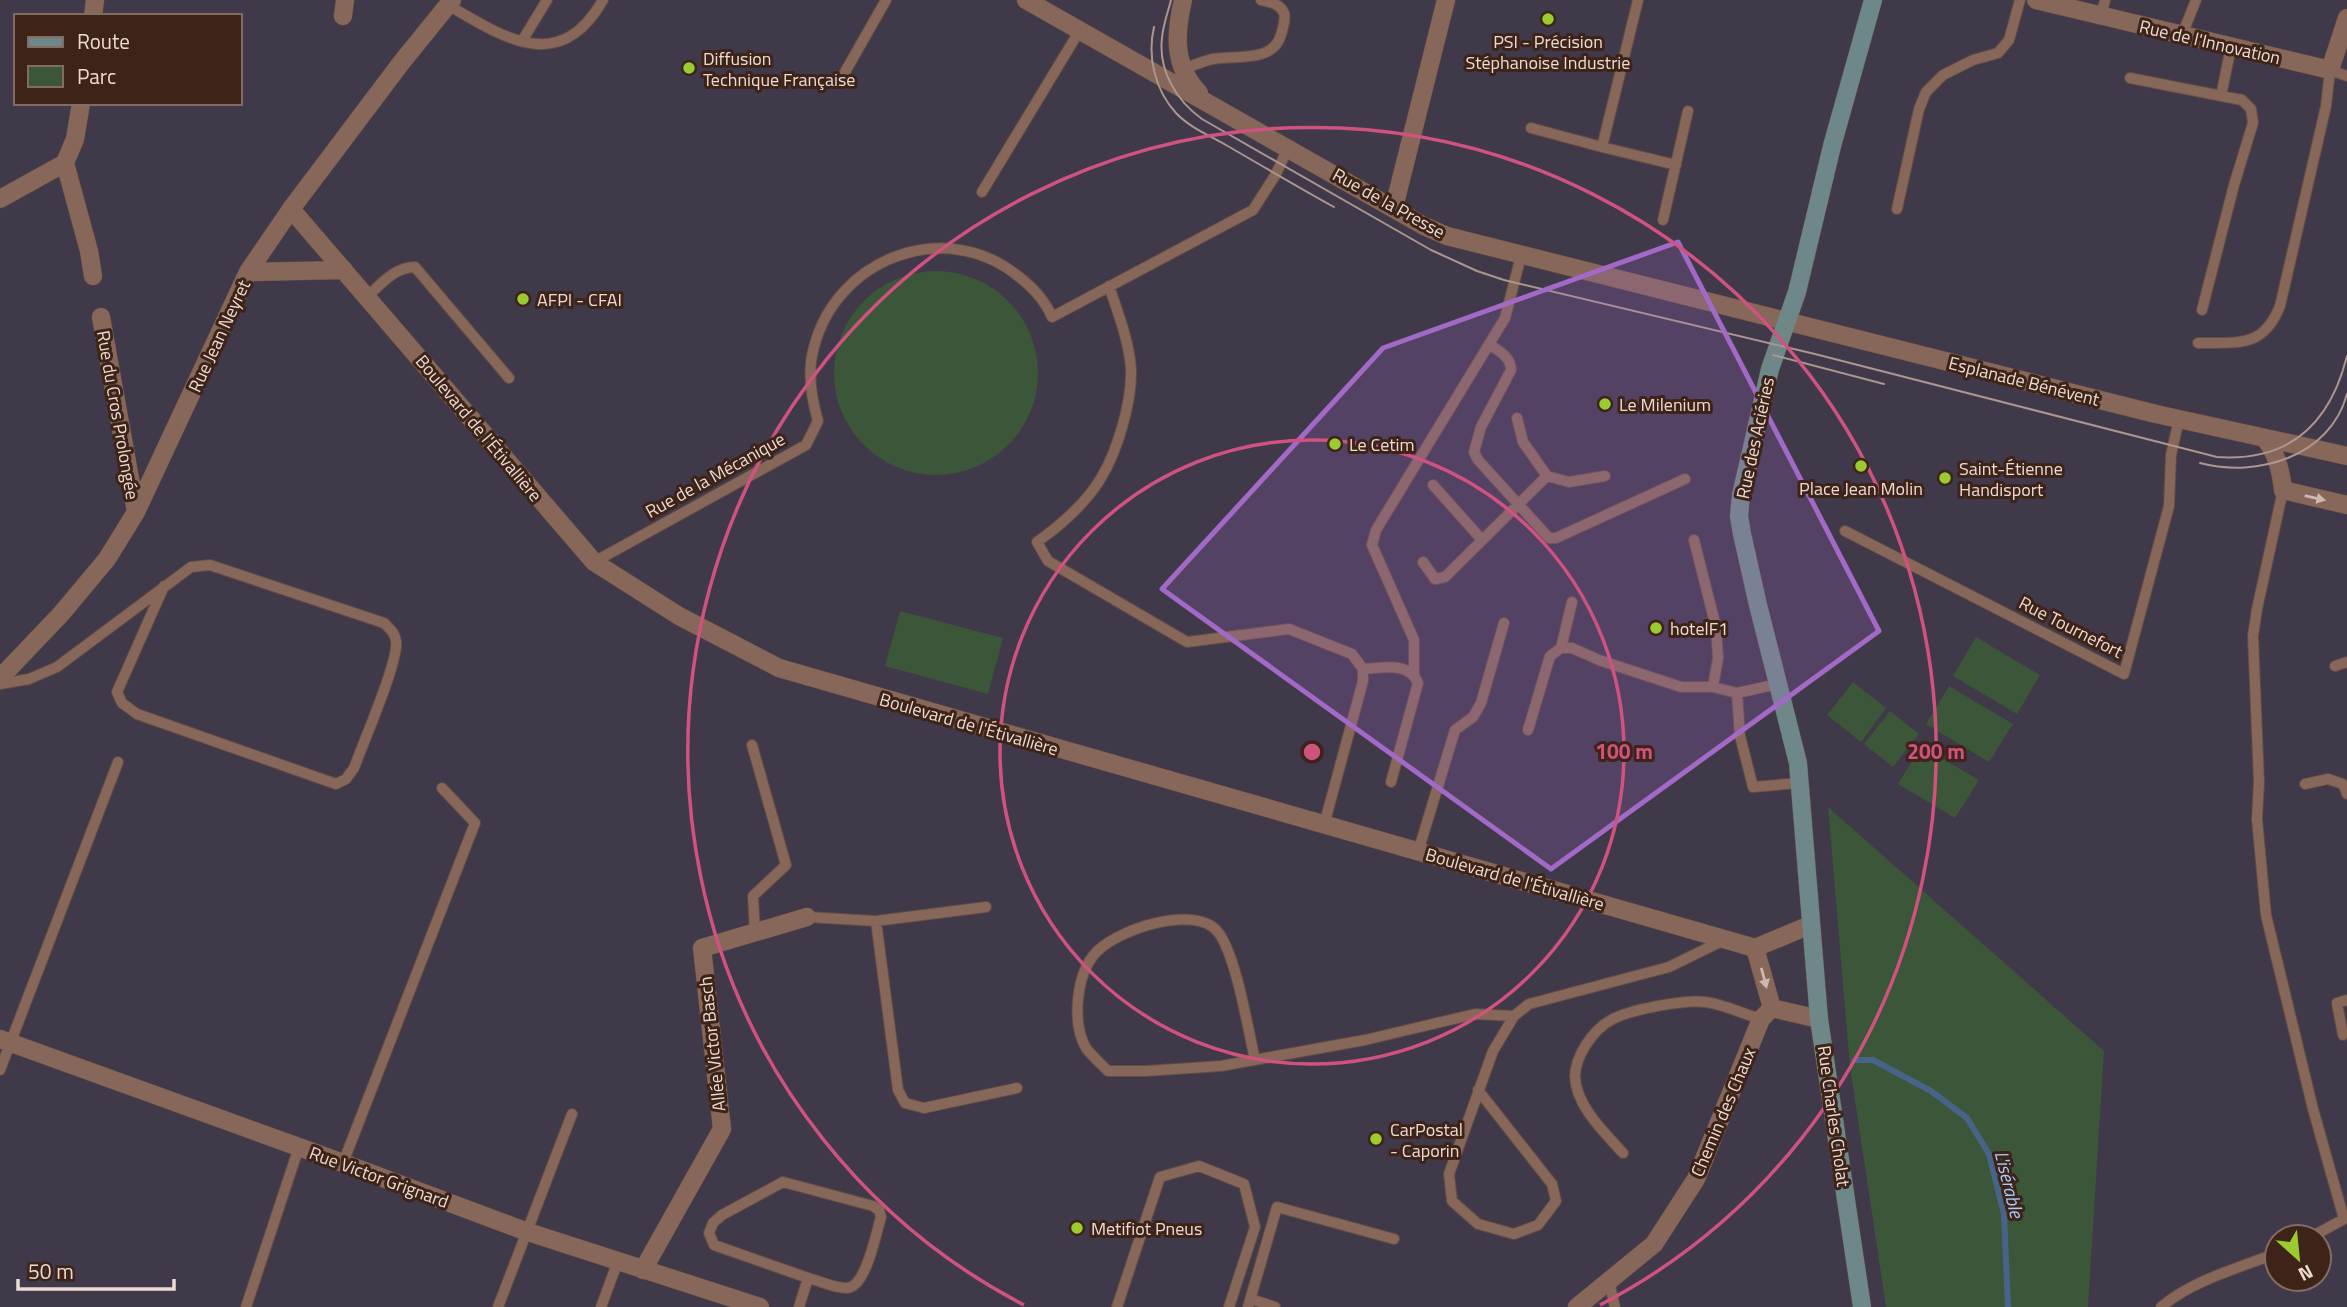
<svg xmlns="http://www.w3.org/2000/svg" width="2347" height="1307" viewBox="0 0 2347 1307" font-family="'Titillium Web',sans-serif">
	<rect width="100%" height="100%" fill="#482d21"/>
	<path fill="#3f394a" fill-rule="evenodd" d="M0 0H2347V1307H0ZM16 16H240V103H16ZM2277 1237H2319V1279H2277Z"/>
	<path fill="#3b5638" d="M834 373a102 102 0 1 1 204 0a102 102 0 1 1-204 0Z
		M900 611 1003 638 988 694 885 666Z
		M1976 637 2040 675 2017 714 1953 676Z
		M1853 682 1886 708 1861 742 1827 715Z
		M1949 686 2013 724 1989 762 1926 724Z
		M1890 711 1919 734 1893 767 1864 744Z
		M1921 746 1979 780 1955 818 1898 784Z
		M1828 807 2104 1051 2088 1307H1886L1850 1067Z"/>
	<g fill="none" stroke-linecap="round" stroke-linejoin="round">
		<path stroke="#476488" stroke-width="6" d="M1855 1060H1873L1931 1091 1967 1118 1989 1154 2004 1214 2008 1307"/>
		<g stroke="#634c42" stroke-width="12">
			<path id="lane" d="M1638 0 1602 147 1676 165
				M448 5C506 39 560 75 603 0
				M2101 16 2105 0
				M2182 35 2196 0
				M522 41 547 0
				M1182 70C1192 66 1202 61 1213 59 1235 55 1273 63 1281 35 1283 27 1286 21 1284 13 1280 4 1271 2 1261 0
				M845 72 886 0
				M2130 78 2242 100 2251 109 2253 123 2234 185 2202 310
				M2221 96 2231 47
				M1531 128 1602 147
				M982 192 1080 30
				M1897 209 1919 109 1926 92 1943 75 1973 60 1998 53 2009 40 2020 0
				M1663 220 1688 111
				M1109 286C1118 313 1129 341 1131 369 1132 401 1118 450 1101 478 1086 503 1061 525 1037 542L1048 561 1187 642 1289 629 1352 654 1363 669V681L1324 825
				M367 297C381 284 395 267 415 267L509 378
				M2198 343C2237 342 2263 349 2280 306L2326 106 2330 70 2347 76
				M1489 344C1499 351 1511 357 1511 370L1481 427 1474 452 1478 460 1549 538H1556L1685 479
				M1547 476 1569 482 1605 476
				M1433 485 1482 540
				M2283 490 2257 609 2253 636 2259 782 2257 819 2266 915 2313 1109 2344 1219 2311 1237
				M1845 531 2124 674 2169 506 2171 455 2179 419
				M1694 540 1716 627 1718 658 1713 687
				M594 562 806 445 818 421C811 397 807 371 814 347 837 258 945 217 1018 276 1033 288 1044 299 1052 317L1253 210 1276 174 1288 148
				M1423 562 1435 579 1445 577 1547 476 1523 442 1517 418
				M1561 648 1572 602
				M2335 666 2347 662
				M1363 669C1383 668 1409 661 1418 683L1391 782
				M1414 674V640L1372 545 1376 530 1505 318 1521 256
				M0 684 29 679 57 667 191 567 210 565 384 623C390 629 395 633 396 641 399 661 363 743 354 768L346 779 336 784 137 714 122 703 117 692 164 586
				M1778 684 1737 693 1740 736 1753 787 1799 783
				M1528 730 1550 656 1561 648H1572L1599 660 1681 687H1713L1737 693
				M752 745 786 865 753 896 755 932
				M2305 784 2328 779 2343 784 2347 794
				M1418 852 1455 730 1473 717 1481 703 1504 623
				M807 917 876 921 986 907
				M876 921 898 1090 905 1103 924 1108 1017 1088
				M2343 1035 2337 1003 2347 1000
				M1255 1060C1248 1029 1236 955 1218 932 1196 903 1112 930 1093 956 1076 978 1072 1024 1086 1048 1092 1056 1101 1064 1108 1071H1146L1221 1066 1365 1040 1475 1014 1514 1016
				M0 1070 118 762
				M1478 1090 1552 1184 1556 1201 1538 1225 1514 1234 1478 1224 1452 1201 1449 1174 1493 1051 1514 1016 1529 1004 1669 967 1726 939
				M1623 1153C1605 1133 1576 1106 1575 1077 1575 1056 1593 1030 1611 1020 1628 1010 1685 999 1705 1002 1723 1004 1743 1014 1761 1019
				M343 1163 475 823 442 788
				M1609 1281 1615 1307
				M1251 1299 1275 1307
				M246 1307 299 1147
				M498 1307 572 1114
				M601 1307 618 1261
				M799 1307 808 1278C820 1281 834 1288 846 1288 866 1289 876 1233 881 1217L879 1210 873 1206 783 1182 722 1215 713 1223 709 1233 714 1245 808 1278
				M1117 1307 1160 1177 1199 1166 1244 1184 1255 1227 1229 1307
				M1248 1307 1277 1207 1394 1239
				M2161 1307C2193 1280 2239 1268 2277 1253"/>
		</g>
		<g stroke="#634c42" stroke-width="19">
			<path id="street" d="M1026 0 1424 226 1447 236 2156 414 2347 456
				M1183 0C1175 34 1173 66 1199 93
				M2036 0 2330 70 2347 18
				M93 16 95 0
				M343 16 345 0
				M65 163 89 251 93 276
				M65 163 75 139 81 103
				M0 199 65 163
				M1394 207 1446 0
				M291 209 594 562 679 616 779 668 1755 948 1810 925
				M248 272 344 270
				M101 317 136 512
				M2265 439C2277 453 2281 471 2283 490L2347 505
				M0 678 61 614 107 559 136 512 248 272 291 209 401 63 452 0
				M1755 948 1772 1008
				M1772 1008 1819 1019
				M0 1039 343 1163 525 1231 760 1307
				M643 1270 722 1129 702 948 807 917
				M1577 1307 1654 1244 1696 1179 1761 1019 1772 1008"/>
		</g>
		<g stroke="#634c42" stroke-width="19">
			<path id="secondary" d="M1862 1307 1819 1019 1798 763 1758 605 1742 534 1739 516 1741 495 1770 369 1797 292 1832 146 1873 0"/>
		</g>
		<use href="#lane" stroke="#86675a" stroke-width="10"/>
		<use href="#street" stroke="#86675a" stroke-width="18"/>
		<use href="#secondary" stroke="#6e8789" stroke-width="18"/>
		<path stroke="#ac968d" stroke-width="2" d="M1171 0C1168 12 1163 25 1162 38 1158 71 1177 101 1202 119L1431 250 1477 271 1504 280 1815 354 2217 457C2290 462 2330 424 2347 356
			M1154 27C1147 57 1155 90 1176 113 1189 127 1210 136 1226 145 1262 166 1298 187 1334 207
			M1773 355 1884 384
			M2200 463C2257 478 2330 457 2347 394"/>
	</g>
	<defs><path id="oneway-solid" d="M-6-.8H1V-3.2L6.5 0L1 3.2V.8H-6Z" transform="scale(1.75)"/></defs>
	<g fill="#ceb8af">
		<use href="#oneway-solid" transform="translate(2315 498) rotate(13)"/>
		<use href="#oneway-solid" transform="translate(1764 978) rotate(75)"/>
	</g>
	<path fill="#a369c6" fill-opacity="0.2" stroke="#a369c6" stroke-width="5" stroke-linejoin="round" d="M1678 242 1879 631 1551 869 1162 589 1383 348Z"/>
	<g fill="none" stroke="#cf527f" stroke-width="3.5">
		<circle cx="1312" cy="752" r="312"/>
		<path d="M1024 1305A624 624 0 1 1 1600 1305"/>
	</g>
	<g fill="#9cca31" stroke="#3d2318" stroke-width="2.5">
		<circle cx="1548" cy="19" r="7"/>
		<circle cx="689" cy="68" r="7"/>
		<circle cx="523" cy="299" r="7"/>
		<circle cx="1605" cy="404" r="7"/>
		<circle cx="1335" cy="444" r="7"/>
		<circle cx="1861" cy="466" r="7"/>
		<circle cx="1945" cy="478" r="7"/>
		<circle cx="1656" cy="628" r="7"/>
		<circle cx="1376" cy="1139" r="7"/>
		<circle cx="1077" cy="1228" r="7"/>
	</g>
	<g text-anchor="middle" dominant-baseline="central" stroke-width="6" stroke-linejoin="round" paint-order="stroke">
		<g font-size="18" fill="#eddbd3" stroke="#3d2318" text-anchor="start">
			<text x="1548" y="41" text-anchor="middle">PSI - Précision<tspan x="1548" dy="21">Stéphanoise Industrie</tspan></text>
			<text x="703" y="58">Diffusion<tspan x="703" dy="21">Technique Française</tspan></text>
			<text x="537" y="299">AFPI - CFAI</text>
			<text x="1619" y="404">Le Milenium</text>
			<text x="1349" y="444">Le Cetim</text>
			<text x="1959" y="468">Saint-Étienne<tspan x="1959" dy="21">Handisport</tspan></text>
			<text x="1861" y="488" text-anchor="middle">Place Jean Molin</text>
			<text x="1670" y="628">hotelF1</text>
			<text x="1390" y="1129">CarPostal<tspan x="1390" dy="21">- Caporin</tspan></text>
			<text x="1091" y="1228">Metifiot Pneus</text>
		</g>
		<g font-size="18" fill="#eddbd3" stroke="#3d2318">
			<text transform="translate(2210 42) rotate(13)">Rue de l'Innovation</text>
			<text transform="translate(1389 203) rotate(29)">Rue de la Presse</text>
			<text transform="translate(219 336) rotate(-65)">Rue Jean Neyret</text>
			<text transform="translate(2024 381) rotate(14)">Esplanade Bénévent</text>
			<text transform="translate(118 415) rotate(80)">Rue du Cros Prolongée</text>
			<text transform="translate(479 428) rotate(50)">Boulevard de l'Étivallière</text>
			<text transform="translate(1755 438) rotate(-78)">Rue des Aciéries</text>
			<text transform="translate(715 475) rotate(-29)">Rue de la Mécanique</text>
			<text transform="translate(2071 627) rotate(27)">Rue Tournefort</text>
			<text transform="translate(969 724) rotate(16)">Boulevard de l'Étivallière</text>
			<text transform="translate(1515 879) rotate(16)">Boulevard de l'Étivallière</text>
			<text transform="translate(712 1044) rotate(-96)">Allée Victor Basch</text>
			<text transform="translate(1723 1112) rotate(-67)">Chemin des Chaux</text>
			<text transform="translate(1834 1116) rotate(82)">Rue Charles Cholat</text>
			<text transform="translate(379 1177) rotate(20)">Rue Victor Grignard</text>
		</g>
		<g font-size="19" font-style="italic" fill="#a8cdfc" stroke="#3d2318">
			<text transform="translate(2010 1184) rotate(76)">L'isérable</text>
		</g>
	</g>
	<circle cx="1312" cy="752" r="10" fill="#cf527f" stroke="#3d2318" stroke-width="3.5"/>
	<g font-size="21" text-anchor="middle" font-weight="bold" fill="#cf527f" stroke="#3d2318" stroke-width="6" stroke-linejoin="round" paint-order="stroke">
		<text x="1624" y="759">100 m</text>
		<text x="1936" y="759">200 m</text>
	</g>
	<rect x="14" y="14" width="228" height="91" fill="#3d2318" stroke="#836d63" stroke-width="2"/>
	<rect x="28" y="37" width="35" height="10" fill="#6e8789" stroke="#836d63" stroke-width="2"/>
	<text x="77" y="49" font-size="21" fill="#eddbd3">Route</text>
	<rect x="28" y="66" width="35" height="21" fill="#3b5638" stroke="#836d63" stroke-width="2"/>
	<text x="77" y="84" font-size="21" fill="#eddbd3">Parc</text>
	<g transform="translate(2298 1258) rotate(153)"><circle r="33" fill="#3d2318" stroke="#836d63" stroke-width="2"/>
	<path d="M0-5L12 26L0 18L-12 26Z" fill="#9cca31"/>
	<text y="-10" font-size="19" font-weight="bold" text-anchor="middle" fill="#eddbd3">N</text>
	</g>
	<path d="M18 1279v10h156v-10" fill="none" stroke="#eddbd3" stroke-width="3.5"/>
	<text x="28" y="1279" font-size="21" fill="#eddbd3" stroke="#3d2318" stroke-width="5" paint-order="stroke">50 m</text>
</svg>
